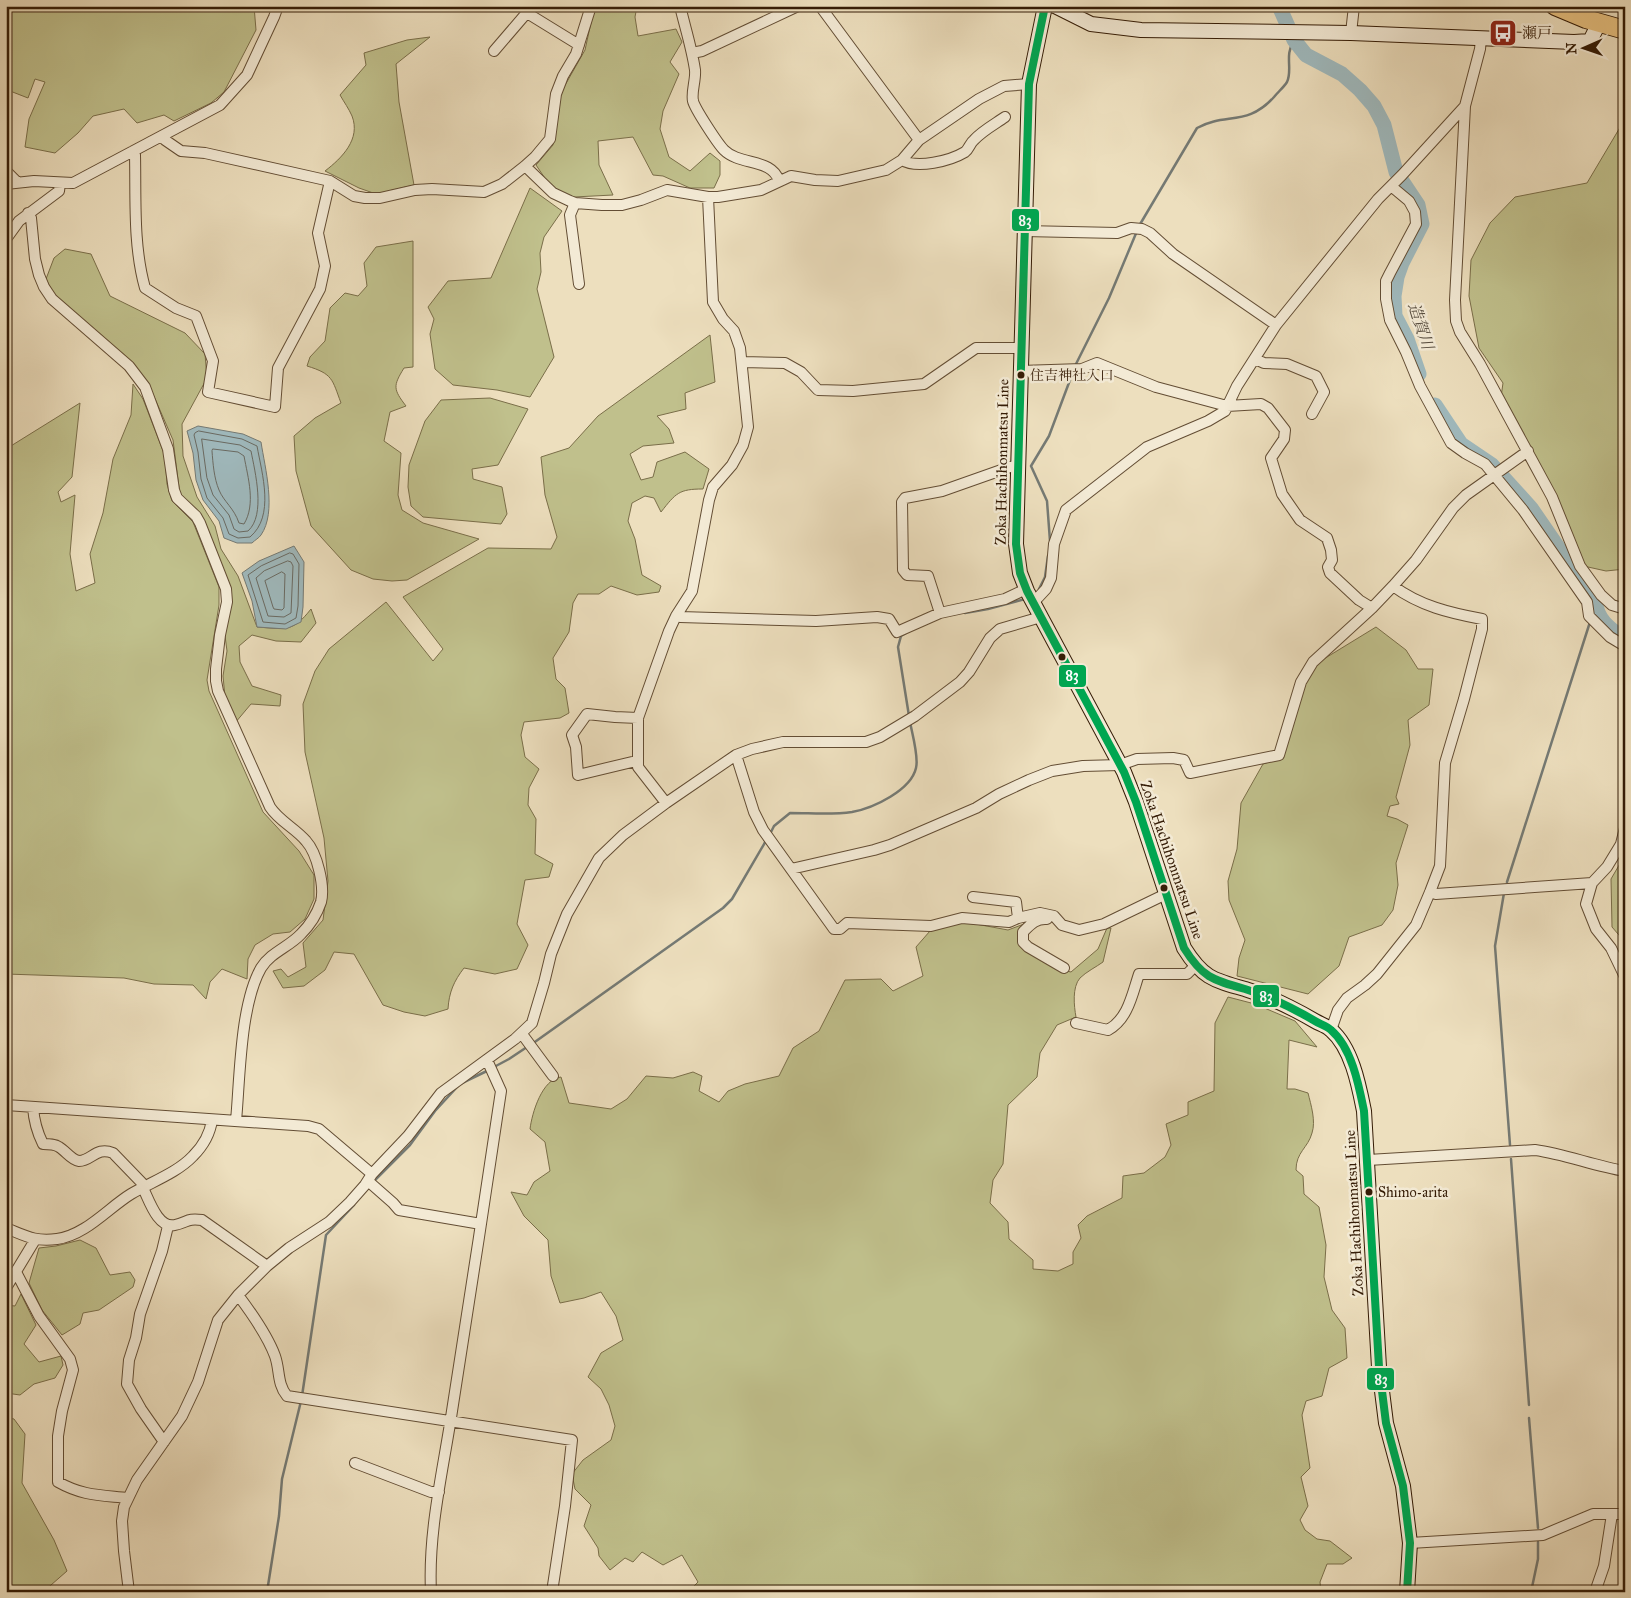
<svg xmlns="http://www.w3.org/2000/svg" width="1631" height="1598" viewBox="0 0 1631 1598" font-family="'IM FELL Great Primer','Noto Serif JP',serif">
	<rect width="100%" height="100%" fill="#eddfbe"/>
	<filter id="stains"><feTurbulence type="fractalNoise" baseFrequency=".004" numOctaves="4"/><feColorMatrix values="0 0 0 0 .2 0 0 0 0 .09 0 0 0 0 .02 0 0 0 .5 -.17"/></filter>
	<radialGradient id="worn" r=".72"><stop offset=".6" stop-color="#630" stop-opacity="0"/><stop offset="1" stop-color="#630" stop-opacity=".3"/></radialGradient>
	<path fill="#c0c08c" stroke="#7a6e49" d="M6 6H254L256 30 224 92 211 103 174 121 164 115 137 123 124 109 93 116 78 133 55 153 25 147 29 119 45 82 35 79 28 98 10 91 6 63Z
		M597 6H637L635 17 638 36 676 29 682 42 670 62 679 74 663 111 660 129 669 157 690 171 710 153 720 161V175L714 188H690L663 176 653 175 633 137 598 141 599 165 613 195 574 197 555 193 536 165 553 145 560 94 585 50 592 18Z
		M430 37 396 64 399 102 414 185 376 194 359 188 325 171C342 158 361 139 352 116 349 109 344 102 340 95L366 65 364 53 407 40Z
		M1625 119V569L1606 571 1579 565 1572 545 1500 404 1503 383 1479 348 1469 296 1471 260 1490 223 1515 197 1587 183Z
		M530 188 562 211 544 237 540 253 541 272 537 289 554 357 530 397 497 390 453 385 435 369 430 334 434 319 428 307 448 281 491 278Z
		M413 241V367L404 368C393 386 393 389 406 406L390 412 384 441 401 453 398 495 402 510 423 523 479 539 407 580 392 581 373 579 351 570 311 526 296 471 294 436 315 418 341 403C332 379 333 374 307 366L310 357 325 341 330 308 345 293 358 296 367 286 364 263 376 247Z
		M65 249 91 254 110 296 185 333 205 354 207 378 182 424 183 456 197 497 215 526 221 549 238 576 257 627C286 629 292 633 311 609L316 623 301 642 276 641 252 635 239 646 240 662 252 686 281 695 280 706 251 704 235 723 225 697 223 676 227 651 224 628 231 589 180 495 173 440 149 385 65 306 53 293 46 279 54 258Z
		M710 335 715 382 685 393 686 409 657 416 669 429 674 443 643 446 630 454 641 480 653 477 657 462 685 452 709 469 703 489C679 489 676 493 661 512L654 498 645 496 632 503 628 521 635 539 642 575 661 586 659 592 637 595 611 586 599 594H578L573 603 569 632 553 658 556 679 565 688 569 713 560 718 524 722 521 735 525 757 539 769 529 788 528 805 536 819 535 854 553 864 549 877 525 880 517 924 528 945 517 969 495 974 464 968C454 981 449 992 448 1009L425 1016 404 1012 383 1005 354 954 334 952 325 970 304 986 283 988 273 971 281 969 288 977 306 967 303 943 323 920 328 881 324 838 305 752 303 704 315 671 329 649 386 602 433 661 443 649 403 597 488 548 551 549 557 537 545 495 541 457 569 448 598 416Z
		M133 384 143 399 165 456 167 484 172 501 193 522 219 587V605L207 680 209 691 263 812 299 851 314 875V899L305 919 290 932 273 934 255 945 248 959 247 979 222 969 210 982 206 999 193 985 154 984 124 978 6 974V449L80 403 72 477 58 492 61 502 75 495 70 554 76 591 95 583 90 554 103 513 113 459 131 415Z
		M490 398 528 409 498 465 472 469 473 479 502 487 507 514 501 524 423 517 411 506 408 487 409 465 425 421 441 400Z
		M1376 627 1406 650 1418 669H1433L1429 705 1408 720 1410 745 1396 797 1399 804 1390 806 1387 816 1397 819 1408 825 1396 863 1398 885 1393 910 1382 925 1349 937 1339 966 1308 994 1237 976 1239 958 1245 940 1229 900 1228 881 1237 849 1241 803 1263 764 1282 758 1303 683 1314 665Z
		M1625 855V942L1612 927 1611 879Z
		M965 922 1008 930 1024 924 1018 938 1023 949 1058 969 1071 972 1098 949 1107 928H1111L1103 962C1096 967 1086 972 1080 978 1072 987 1074 1006 1076 1017L1057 1025 1040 1053 1037 1077 1008 1105 1003 1164 993 1180 990 1203 1008 1222 1009 1239 1033 1260V1269L1058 1271 1073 1264V1252L1081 1238 1078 1225 1087 1216 1122 1198 1123 1176 1144 1173 1165 1157 1171 1145 1166 1124 1188 1115V1102L1214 1091 1215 1023 1228 997 1255 1004 1295 1021 1317 1047 1289 1040 1287 1089H1295L1308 1093C1311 1105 1316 1121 1312 1133 1308 1148 1296 1152 1296 1170L1303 1176 1304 1194 1319 1207 1326 1245 1324 1277 1332 1310 1345 1328 1347 1358 1329 1368 1322 1396 1306 1401 1302 1415 1310 1468 1301 1477 1308 1506 1300 1520 1305 1530 1317 1539 1330 1541 1352 1558 1343 1564H1327L1320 1582 1321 1592H688L698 1582 682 1555 663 1565 642 1552 633 1562 625 1558 610 1570 599 1556 598 1548 584 1526 591 1505 575 1489 572 1474 583 1460 611 1440 615 1426 609 1405 601 1389 588 1377 601 1353 623 1340 616 1316 601 1292 584 1298 560 1303 551 1276 548 1240 524 1216 511 1192 527 1195 534 1182 550 1171 545 1142 530 1129C532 1113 542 1079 561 1077L569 1103 611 1109 627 1099 646 1076 673 1078 693 1072 702 1076 699 1091 719 1102 728 1091 745 1084 779 1076 793 1048 819 1031 845 980 881 979 893 991 923 976 916 947 930 931Z
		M80 1240 96 1248 110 1275 130 1272 135 1280 133 1287 99 1310 83 1313 80 1324 62 1335 42 1310 29 1283 39 1248 56 1246Z
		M21 1294 36 1325 24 1344 39 1362 61 1356 63 1365 55 1378 34 1384 20 1395 6 1393V1305L15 1306Z
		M6 1417 14 1419 25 1434 22 1483 54 1540 67 1571 43 1592H6Z"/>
	<path fill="#9fb9bd" stroke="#757a74" d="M198 426 243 434 261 442C265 468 277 512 261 535 259 538 255 540 252 543H237L224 538 219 521 203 500 196 480 193 453 187 431Z
		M294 546 304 562 303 607 301 622 286 629 257 627 252 601 242 573 259 561Z"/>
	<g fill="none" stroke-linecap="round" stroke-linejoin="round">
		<path stroke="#6a6a62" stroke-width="1" d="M199 431 242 439 257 446C262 474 275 516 250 537L238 538 229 534 223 518 207 498 201 479 198 452 194 435 195 433Z
			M202 439 240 445 251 451C255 472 266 515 248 531L239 532 234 529 229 515 213 495 207 478Z
			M213 449 238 452 244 456C248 478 256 504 244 524L239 523C234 508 224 502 219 490 214 478 213 464 212 451Z
			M290 553 293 554 299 564 298 606 296 618 285 624 263 622 248 575 261 566Z
			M288 561 291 562 293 566 291 613 284 617 268 616 256 578 264 571Z
			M282 572 285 574 284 608 282 610 274 609 273 607 265 581Z"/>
		<path stroke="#757a74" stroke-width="2.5" d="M1139 226 1197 128C1226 112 1247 127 1274 97 1278 92 1284 87 1287 82 1293 70 1284 55 1294 40
			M1075 366 1109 298 1137 231
			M1050 541 1047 501 1031 466 1049 436 1073 372
			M1039 589 1045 577 1048 556
			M965 613 988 609 1025 599
			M1593 615 1596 606
			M906 633 901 636 898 647 909 716
			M770 834 774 826 790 813C811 813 832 815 852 812 874 808 911 790 916 768 919 757 912 733 910 722
			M1507 882 1590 622
			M1504 893 1495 946 1510 1145
			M532 1044 723 908 732 899 767 839
			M494 1067 509 1059 527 1047
			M462 1083 489 1070
			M1511 1159 1529 1405
			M374 1181 410 1145 435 1111 458 1086
			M302 1396 326 1235 354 1205
			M1529 1418 1538 1528
			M267 1592 279 1516 282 1479 301 1401
			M1531 1592 1538 1559V1542"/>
		<path stroke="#9fb9bd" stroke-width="15" d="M1279 6 1294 40 1306 55 1342 74 1360 90 1374 106 1384 125 1396 172 1418 205 1422 224 1402 263 1397 277 1394 296 1395 316 1407 339 1419 374
			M1435 405 1461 444 1492 465 1531 508 1595 601C1598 621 1609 628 1625 640"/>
		<g stroke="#634d34" stroke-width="12">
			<path id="street" d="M526 6 527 13 579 45
				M680 6C685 27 692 49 695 70 696 80 691 92 693 101 695 109 718 144 724 150 740 166 772 158 779 181
				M820 6 919 140
				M1351 33 1354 6
				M1481 39 1480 49 1465 106 1455 300 1456 321 1460 332 1480 364 1552 497 1580 566 1601 595 1612 605 1625 609
				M494 51 530 9
				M692 53 702 51 798 6
				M162 136 165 140 181 151 205 153 330 181 354 196 365 198H380L415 190 432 189 484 192 502 184 525 166 535 157 550 139 556 94 563 76 576 54 591 6
				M133 151 135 155C136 199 133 245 145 288L176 308 196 316 213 361 208 392 275 407 278 368 320 289 325 266 318 233 330 181
				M902 160C917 169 950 161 965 152 969 149 970 143 974 140 982 131 995 124 1005 117
				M525 166 553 193 570 201 575 203 602 205H622L641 200 667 190 708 197H718L761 190 791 176 815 180 838 181 886 170 902 160 919 140 979 99 1004 86 1029 84
				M6 171 17 182
				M6 184 34 181 73 183 220 105 247 75 274 17 278 6
				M1391 186 1409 201 1415 212 1416 224 1390 273 1386 281V299L1390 320 1406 352 1420 386 1451 443 1465 453 1485 464 1523 510 1587 602 1589 616 1610 637 1625 646
				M575 203 570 215 579 284
				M28 213 31 218 35 259 39 275 44 287 52 299 129 366 145 387 168 449 174 490 177 498 196 516 200 523 226 589 227 602 220 635 216 669V681L218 691 270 807C279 821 295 828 306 841 317 853 325 886 321 902 317 914 310 925 301 934 289 947 271 952 261 968 240 1005 240 1078 236 1121
				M1024 231 1117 233 1131 228 1142 229 1150 233 1173 254 1276 325
				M6 239 19 221 59 191 60 183
				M1255 359 1264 363 1287 364 1316 376 1324 392 1312 414
				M742 362 785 363 801 372 818 390 853 391 924 384 976 348H1020
				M1020 371 1082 369 1097 363 1156 387 1227 406 1261 404 1268 408 1285 430 1284 439 1271 458 1282 494 1300 520 1327 538 1331 550 1332 560 1328 567 1330 573 1359 600 1372 608
				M1033 603 1046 589 1051 578 1054 544 1066 510 1147 447 1208 421 1225 411 1237 386 1276 325 1378 199 1402 175 1465 106
				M940 613 928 576 907 575 903 570 902 502 905 498 942 491 1010 467 1017 466
				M676 616 680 617 816 621 877 617 889 619 897 632 940 613 1005 599 1026 589
				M638 718 615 717 587 714 572 735 576 747 578 775 632 762H638
				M736 755 754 812 763 830 834 929H840L847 923 931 926 962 918 1009 922 1018 918 1040 913 1054 916 1062 925 1079 930 1104 924 1166 894
				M666 803 638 767V718L669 631 676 616 692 591 709 500 713 487 732 465 743 445 748 427 740 348 734 331 723 319 713 302 708 197
				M1625 828 1621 844 1607 867 1592 883 1586 904 1596 929 1611 948 1625 977
				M791 869 874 850 890 845 976 808 999 794 1029 780 1052 771 1083 766 1120 765 1137 759 1173 758 1184 760 1190 773 1279 755 1301 682 1313 662 1372 608 1393 586 1416 560 1453 508 1466 495 1528 451
				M1430 892 1436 894 1592 883
				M973 897 1016 902 1018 918
				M1047 919C1036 918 1030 925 1023 932V942L1028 947 1064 968
				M1076 1023 1108 1030C1128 1019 1132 995 1139 974H1187L1195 966
				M1331 1030 1338 1010 1347 998 1365 985 1377 974 1416 925 1430 892 1440 866 1445 763 1464 699 1482 629V619C1450 613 1420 606 1393 586
				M522 1034 553 1076
				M6 1105 308 1126 319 1129 372 1174
				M33 1107C34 1122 37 1132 43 1144 49 1144 55 1144 59 1147 66 1151 71 1160 79 1161 92 1161 96 1146 113 1153L142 1183 143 1188C149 1200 158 1229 175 1225 188 1222 187 1218 202 1220L267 1266
				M1368 1160 1535 1150C1565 1154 1594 1166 1625 1171
				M368 1181 393 1203 399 1210 481 1224
				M6 1228C26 1236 35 1242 57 1239 86 1235 108 1208 131 1194 151 1182 177 1173 193 1156 203 1146 210 1134 212 1120
				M16 1272 39 1316 70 1359 73 1370 62 1411 58 1436V1482C83 1496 100 1495 128 1498
				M6 1288 35 1240
				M238 1295C250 1311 268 1337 275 1356 280 1370 277 1384 287 1396L572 1440 565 1506 552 1592
				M164 1442 141 1409 127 1384 129 1360 136 1338 140 1314 162 1251 168 1226
				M355 1463 431 1492H439
				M1410 1543 1543 1535 1593 1514H1625
				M129 1592 124 1551 122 1521 124 1507 137 1480 182 1416 198 1382 218 1320 238 1295 267 1266 289 1248 329 1222 350 1202 365 1185 372 1174 408 1136 441 1093 515 1039 532 1023 544 983 551 954 567 914 599 858 623 835 666 803 736 755 752 749 783 742H866L880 737 915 716 960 682 969 672 990 638 1000 629 1041 617
				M431 1592C428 1531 443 1471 452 1411 469 1304 485 1198 501 1091L487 1060
				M1595 1592 1604 1566 1612 1514"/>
		</g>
		<g stroke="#351c06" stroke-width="16">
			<path id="secondary" d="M1045 6 1029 84 1016 544 1020 573 1027 591 1124 772 1136 802 1184 948C1202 977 1212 980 1245 989 1271 997 1291 1007 1315 1021 1320 1024 1327 1026 1331 1030 1352 1048 1359 1086 1364 1111L1379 1367 1386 1423 1403 1486 1410 1543 1407 1592
				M1055 6 1091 24 1141 30 1351 33 1574 42 1590 41 1599 23"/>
		</g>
		<g stroke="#351c06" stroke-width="20">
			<path id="highway" d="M1555 6 1586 19 1625 30"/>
		</g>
		<use href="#street" stroke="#f3ead5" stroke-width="10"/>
		<use href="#secondary" stroke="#f3ead5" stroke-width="14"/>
		<use href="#highway" stroke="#e6c07f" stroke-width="18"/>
		<g stroke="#f3ead5" stroke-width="11">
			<path id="bus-1" d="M1045 6 1029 84 1016 544 1020 573 1027 591 1124 772 1136 802 1184 948C1202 977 1212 980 1245 989 1271 997 1291 1007 1315 1021 1320 1024 1327 1026 1331 1030 1352 1048 1359 1086 1364 1111L1379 1367 1386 1423 1403 1486 1410 1543 1407 1592"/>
		</g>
		<use href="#bus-1" stroke="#00a651" stroke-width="8"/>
	</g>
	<defs>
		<g id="bus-square" transform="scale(1.4375)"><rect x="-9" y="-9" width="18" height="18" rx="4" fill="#8f2418" stroke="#f3ead5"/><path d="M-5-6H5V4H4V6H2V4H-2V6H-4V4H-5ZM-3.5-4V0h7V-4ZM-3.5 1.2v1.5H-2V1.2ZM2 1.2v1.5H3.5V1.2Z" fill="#fff"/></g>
	</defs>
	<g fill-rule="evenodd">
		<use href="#bus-square" x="1503" y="33"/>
	</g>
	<g fill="#351c06" stroke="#f3ead5" stroke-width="2">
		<circle cx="1021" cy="375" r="4.5"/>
		<circle cx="1062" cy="657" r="4.5"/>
		<circle cx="1164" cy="888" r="4.5"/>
		<circle cx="1369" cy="1192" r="4.5"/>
	</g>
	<g text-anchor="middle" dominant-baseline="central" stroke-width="5" stroke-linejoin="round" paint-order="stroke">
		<g font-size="14" fill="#351c06" stroke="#f3ead5" text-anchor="start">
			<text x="1030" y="375">住吉神社入口</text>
			<text x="1378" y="1192">Shimo-arita</text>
		</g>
		<g font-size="15" fill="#351c06" stroke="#f3ead5" text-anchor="start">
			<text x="1522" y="33">瀬戸</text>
		</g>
		<g font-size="15" fill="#351c06" stroke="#f3ead5">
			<text transform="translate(1002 462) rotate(-89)">Zoka Hachihonmatsu Line</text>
			<text transform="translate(1172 860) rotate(71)">Zoka Hachihonmatsu Line</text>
			<text transform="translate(1354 1213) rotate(-93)">Zoka Hachihonmatsu Line</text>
		</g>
		<g font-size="16" font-style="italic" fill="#554b3d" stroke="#f3ead5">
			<text transform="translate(1421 326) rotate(72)">造賀川</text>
		</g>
	</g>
	<g stroke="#f3ead5" stroke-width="2">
		<rect x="1011" y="208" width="29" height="24" rx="5" fill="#00a651"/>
		<rect x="1058" y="664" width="29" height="24" rx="5" fill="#00a651"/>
		<rect x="1252" y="984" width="28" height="24" rx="5" fill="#00a651"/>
		<rect x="1366" y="1367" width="29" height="24" rx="5" fill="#00a651"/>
	</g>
	<g font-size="14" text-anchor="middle" font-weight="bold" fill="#fff">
		<text x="1025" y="225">83</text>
		<text x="1072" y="680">83</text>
		<text x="1266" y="1001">83</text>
		<text x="1381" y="1384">83</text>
	</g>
	<rect width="1631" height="1598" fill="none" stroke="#eddfbe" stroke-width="25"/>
	<rect x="8" y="8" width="1616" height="1583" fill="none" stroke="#351c06" stroke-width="2.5"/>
	<rect x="12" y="12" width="1606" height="1573" fill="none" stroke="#351c06"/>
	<g transform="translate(1584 48) rotate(268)" stroke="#f3ead5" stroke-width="4" paint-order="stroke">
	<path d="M0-4L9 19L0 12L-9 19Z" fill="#351c06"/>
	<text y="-8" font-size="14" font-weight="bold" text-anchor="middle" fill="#351c06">N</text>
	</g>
	<rect width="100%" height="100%" filter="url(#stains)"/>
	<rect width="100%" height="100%" fill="url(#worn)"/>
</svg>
